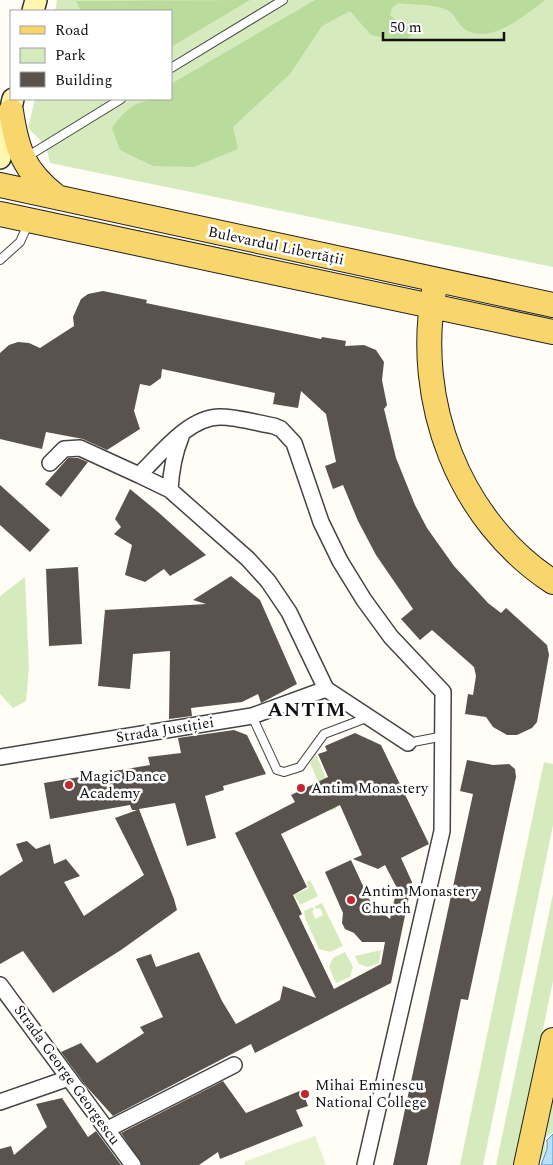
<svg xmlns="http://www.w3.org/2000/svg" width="553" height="1165" viewBox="0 0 553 1165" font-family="Spectral,serif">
	<rect width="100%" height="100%" fill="#fffdf5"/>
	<path fill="#d5ebbd" d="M57 0H553V267L50 163 46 146 28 128 35 99H171V11H55Z
		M25 577 29 668 26 701 13 708 0 694V596Z
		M316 754 337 805 336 809 331 811 310 763Z
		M544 762 553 764V825L483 1165H460Z
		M310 880 318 896 300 905 294 895 309 888 306 882Z
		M553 894V981L515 1165H496Z
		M322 903 343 946 330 952 319 949 305 918 304 911 313 907 314 910 312 911 315 919 323 915 320 908 316 909 315 906Z
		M381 950 379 963 368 967 359 964 355 956Z
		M345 952 353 967 350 977 336 983 329 967 333 958Z
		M553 1091V1132L545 1138V1152L538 1165Z"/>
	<path fill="#b9dc9c" d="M250 0 171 47V11H81L76 1Z
		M315 0H545C527 14 490 45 466 30 457 25 456 13 445 9 432 4 412 5 398 3L392 8 390 15 399 23 417 29 404 42 371 35 350 11 322 26 290 74 233 127 238 149 194 167 153 166 120 150 112 128C130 103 140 99 171 99V84Z"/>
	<path fill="#e6f2cf" d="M315 1136 326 1165H245L244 1162Z"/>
	<path fill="#b9e0f7" stroke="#3f96cf" d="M553 1134V1165H541L547 1149V1140Z"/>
	<path fill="#5a524d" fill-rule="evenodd" d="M103 291 147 300 146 303 321 339 322 337 346 341 345 346 364 345 376 350 384 362 382 380 387 405 384 409 396 458 415 505 427 528 454 566 488 603 501 613 506 608 547 645 549 655 537 722 532 728 517 735H507L493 727 486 717 465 714 468 694 473 695 476 676 474 667 432 630 420 640 401 619 413 609 376 555 358 521 343 485 333 489 325 466 336 462 326 414 301 391 298 408 273 404 275 393 162 369 161 378 150 386 140 384 134 411 140 429 107 450 83 439 46 432 42 449 0 439V353L9 345 18 342 29 343 40 348 74 326 73 317 81 299 88 294Z
		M68 458H78L88 462 61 497 45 484Z
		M0 485 50 530 30 552 0 525Z
		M130 489 158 512 206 555 170 576 164 569 145 582 125 575 132 545 114 534 121 527 115 519Z
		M78 567 82 644 49 646 46 569Z
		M231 576 260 600 297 684 261 703 258 694 242 702 191 708 192 716 169 719 170 651 133 654 130 689 98 686 105 610 206 604 193 600Z
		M234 730 247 735 266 774 223 786 224 790 205 796 216 838 187 846 175 803 139 809 174 899 177 910 121 950 53 993 23 951 0 964V876L23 861 16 844 27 841 36 849 50 844 54 864 66 859 80 876 64 882 84 916 144 875 115 818 137 810H132L130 805 50 819 44 783 150 765 148 757 181 753 178 738Z
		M355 733 381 745 429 844 401 858 412 882 391 983 255 1053 251 1044 113 1116 86 1086 61 1052 81 1043 97 1063 144 1033 140 1027 163 1017 136 959 151 954 156 967 199 952 222 1001 236 1024 280 1000 283 986 316 998 235 833 295 802 291 795 328 777 318 754 327 751 325 746ZM340 805 362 855 353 859 378 869 385 865 397 888 390 919 371 903 351 860 325 872 343 913 342 923 345 929 354 933 362 942H385L381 964 334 989 299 916 302 914 293 895 307 887 281 834Z
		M467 760 493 765 509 764 515 769 516 777 468 1000 461 999 427 1165H393L473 794 460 791Z
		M223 1081 246 1113 302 1090 308 1106 296 1110 303 1126 220 1159 218 1152 199 1165H142L121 1133Z
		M62 1098 88 1137 96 1131 121 1165H0V1149L11 1146 14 1155 47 1127 36 1104Z"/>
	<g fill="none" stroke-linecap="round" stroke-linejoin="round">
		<g stroke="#444" stroke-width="10">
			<path id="lane" d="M171 68 283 0
				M25 158 121 99
				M0 260 20 242 29 222
				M252 716 277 770 284 772 300 767 324 734 369 717
				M408 743 444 736"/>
		</g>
		<g stroke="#444" stroke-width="18">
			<path id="street" d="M181 437C174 454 171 472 170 490L248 559 268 581 289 612 326 689 408 743
				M50 463 64 449 80 448 139 475C160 455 188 417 220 417 237 417 257 423 274 426L281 429 294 443 321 522 340 561 364 600 391 637 443 692 442 831 365 1165
				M139 475 170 490
				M0 757 252 716 326 689
				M0 985 133 1165
				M0 1102 69 1078
				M108 1129 234 1065"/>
		</g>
		<g stroke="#333" stroke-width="24">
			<path id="secondary" d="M33 11 36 0
				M0 158 13 99"/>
		</g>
		<g stroke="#222" stroke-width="26">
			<path id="primary" d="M11 111C17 151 24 171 57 197
				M0 185 553 305
				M0 214 553 332
				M434 291C414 401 458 520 553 582
				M526 1165 553 1040"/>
		</g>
		<use href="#lane" stroke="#fff" stroke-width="8"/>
		<use href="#street" stroke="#fff" stroke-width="15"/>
		<use href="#secondary" stroke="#fff6b0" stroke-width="21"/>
		<use href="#primary" stroke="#f9d66b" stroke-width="24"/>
	</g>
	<g fill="#c4262e" stroke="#fff" stroke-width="2">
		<circle cx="69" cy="785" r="5"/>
		<circle cx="301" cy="788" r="5"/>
		<circle cx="351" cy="900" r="5"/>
		<circle cx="305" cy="1094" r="5"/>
	</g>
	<g text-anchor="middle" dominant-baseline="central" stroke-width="5" stroke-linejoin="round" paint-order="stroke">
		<g font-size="15" fill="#111" stroke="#fff">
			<text transform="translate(276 246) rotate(12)">Bulevardul Libertății</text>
			<text transform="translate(165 730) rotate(-9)">Strada Justiției</text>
			<text transform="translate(67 1075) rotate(54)">Strada George Georgescu</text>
		</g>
		<g font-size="15" fill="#111" stroke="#fff" text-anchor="start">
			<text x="79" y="776">Magic Dance<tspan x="79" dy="17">Academy</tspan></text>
			<text x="311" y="788">Antim Monastery</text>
			<text x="361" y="891">Antim Monastery<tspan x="361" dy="17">Church</tspan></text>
			<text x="315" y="1085">Mihai Eminescu<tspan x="315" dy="17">National College</tspan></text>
		</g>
		<g font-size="20" font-weight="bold" letter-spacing="1" fill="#111" stroke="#fff">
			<text x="307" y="710">ANTIM</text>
		</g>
	</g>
	<rect x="10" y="10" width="162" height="90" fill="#ffffff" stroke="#a0a0a0"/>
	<rect x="20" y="26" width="25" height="8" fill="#f9d66b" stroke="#a0a0a0"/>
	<text x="55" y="35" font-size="15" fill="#111111">Road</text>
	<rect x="20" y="48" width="25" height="15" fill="#d5ebbd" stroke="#a0a0a0"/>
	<text x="55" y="60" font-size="15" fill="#111111">Park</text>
	<rect x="20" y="72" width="25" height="15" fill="#5a524d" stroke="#a0a0a0"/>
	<text x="55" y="85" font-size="15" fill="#111111">Building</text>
	<path d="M383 32v8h121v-8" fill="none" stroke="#111111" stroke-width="2.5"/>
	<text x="390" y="32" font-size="15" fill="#111111" stroke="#ffffff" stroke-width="4" paint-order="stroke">50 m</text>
</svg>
